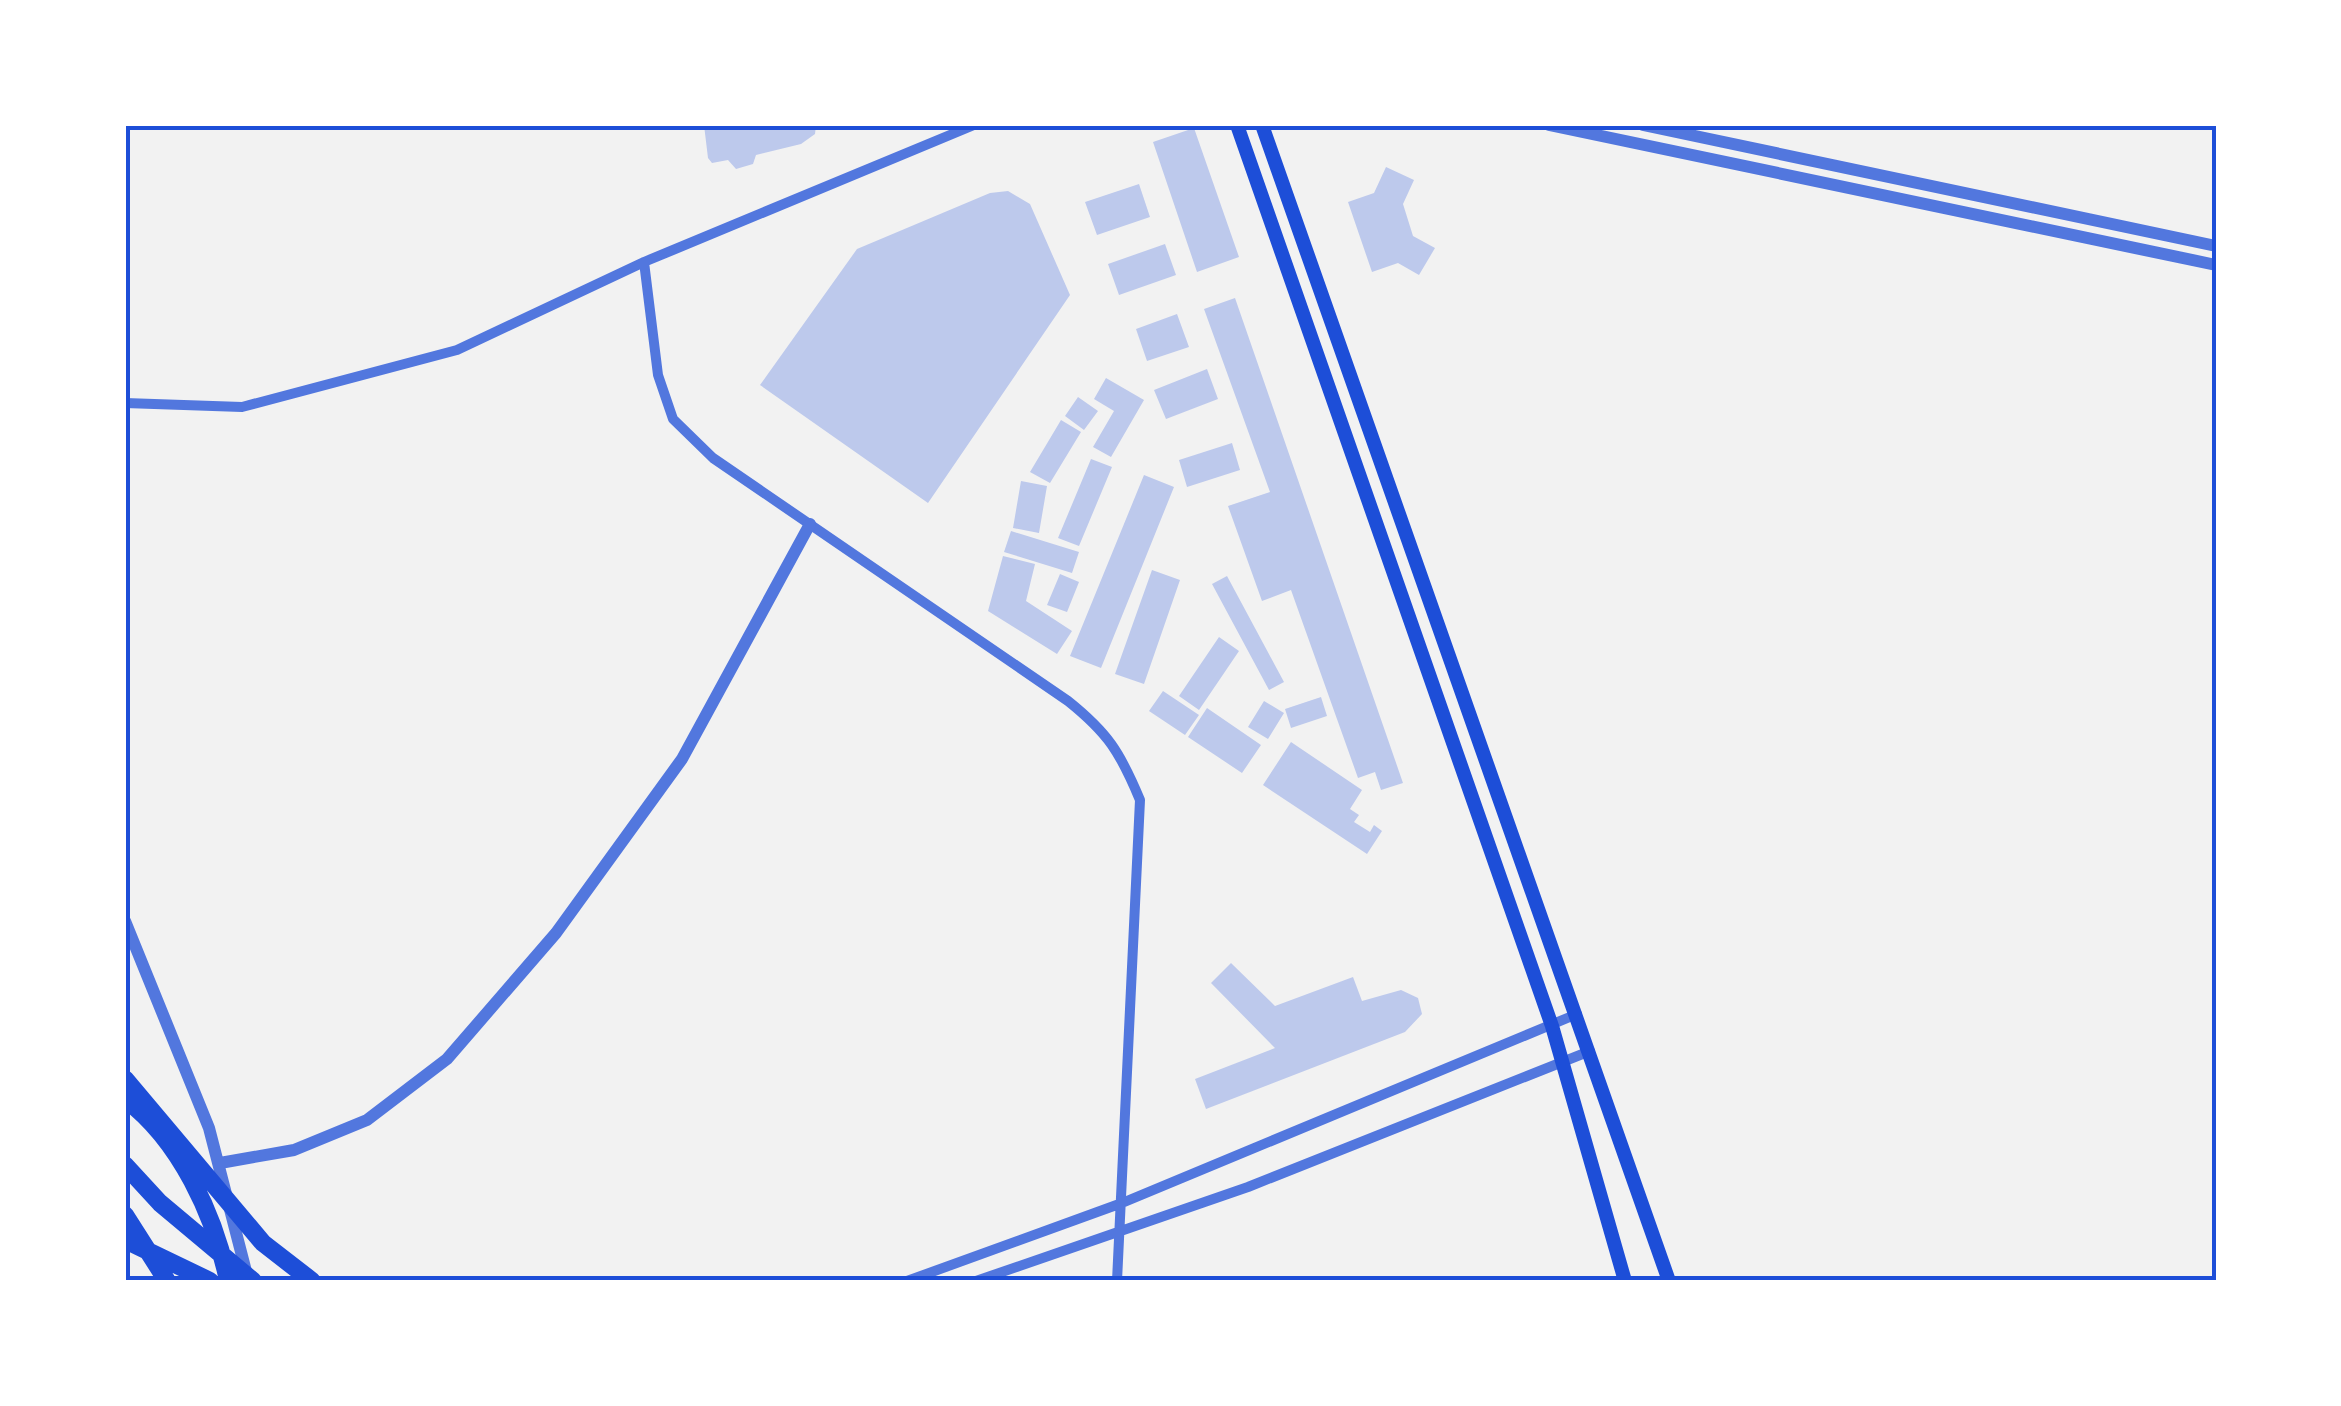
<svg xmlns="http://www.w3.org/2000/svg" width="2341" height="1406" viewBox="0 0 2341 1406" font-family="'Work Sans',sans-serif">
	<rect width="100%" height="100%" fill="#f2f2f2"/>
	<path fill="#bdc9ec" d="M704 125H816L815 134 801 144 756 155 753 164 736 169 728 160 712 163 708 158Z
		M1194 128 1239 257 1197 272 1153 142Z
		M1386 167 1414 180 1403 204 1413 236 1435 248 1419 275 1398 263 1372 272 1348 202 1374 193Z
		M1139 184 1150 217 1097 235 1085 202Z
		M1008 191 1030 204 1070 295 928 503 760 385 857 249 990 193Z
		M1165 244 1176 275 1119 295 1108 264Z
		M1235 298 1403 783 1381 790 1375 772 1358 778 1291 590 1262 601 1228 506 1270 492 1204 309Z
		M1177 314 1189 347 1147 361 1136 329Z
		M1207 369 1218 399 1166 419 1154 390Z
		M1106 378 1144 400 1111 457 1093 447 1114 411 1094 399Z
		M1078 397 1098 411 1084 430 1065 416Z
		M1061 420 1081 432 1050 483 1030 472Z
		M1232 443 1240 470 1187 487 1179 460Z
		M1091 459 1112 467 1079 546 1058 538Z
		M1144 475 1174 487 1101 668 1070 656Z
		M1021 481 1047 486 1039 533 1013 528Z
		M1011 531 1079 552 1072 573 1004 552Z
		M1003 556 1035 564 1026 601 1072 631 1057 654 988 611Z
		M1152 570 1180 580 1144 684 1115 674Z
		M1060 574 1079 582 1067 612 1047 605Z
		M1227 576 1284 682 1269 690 1212 584Z
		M1219 637 1239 651 1199 710 1179 696Z
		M1163 691 1199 715 1185 735 1149 711Z
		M1321 697 1327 716 1291 728 1285 709Z
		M1264 701 1284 713 1268 739 1248 727Z
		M1207 708 1261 745 1242 773 1188 737Z
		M1291 742 1362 790 1350 809 1359 815 1354 822 1370 832 1374 825 1382 831 1367 854 1263 785Z
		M1231 963 1275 1006 1353 977 1362 1001 1401 990 1418 998 1422 1014 1405 1032 1206 1109 1195 1079 1275 1048 1211 983Z"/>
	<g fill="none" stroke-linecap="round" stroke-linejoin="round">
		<path stroke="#5277de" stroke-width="10" d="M644 262 658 375 673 419 713 458 1068 701C1108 733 1120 752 1140 800L1117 1281
			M125 403 242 407 457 350 644 262 974 125
			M907 1281 1122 1203 1577 1014
			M976 1281 1248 1187 1590 1051"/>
		<path stroke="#5277de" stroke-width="12" d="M1549 125 2216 265
			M1643 125 2216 246
			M125 921 209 1128 248 1279
			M220 1163 294 1150 367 1120 447 1059 556 933 682 759 810 524"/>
		<path stroke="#1d4ed8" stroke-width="14" d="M1237 125 1552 1026 1625 1281
			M1262 125 1669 1281"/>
		<path stroke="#1d4ed8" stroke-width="18" d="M125 1079 263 1243 312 1281
			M125 1099C180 1140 215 1216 228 1281
			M125 1165 160 1203 253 1281
			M125 1215 167 1281
			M125 1240 210 1281"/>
	</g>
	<rect width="2341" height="1406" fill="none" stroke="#ffffff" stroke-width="255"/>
	<rect x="128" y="128" width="2086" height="1150" fill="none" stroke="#1d4ed8" stroke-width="4"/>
</svg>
